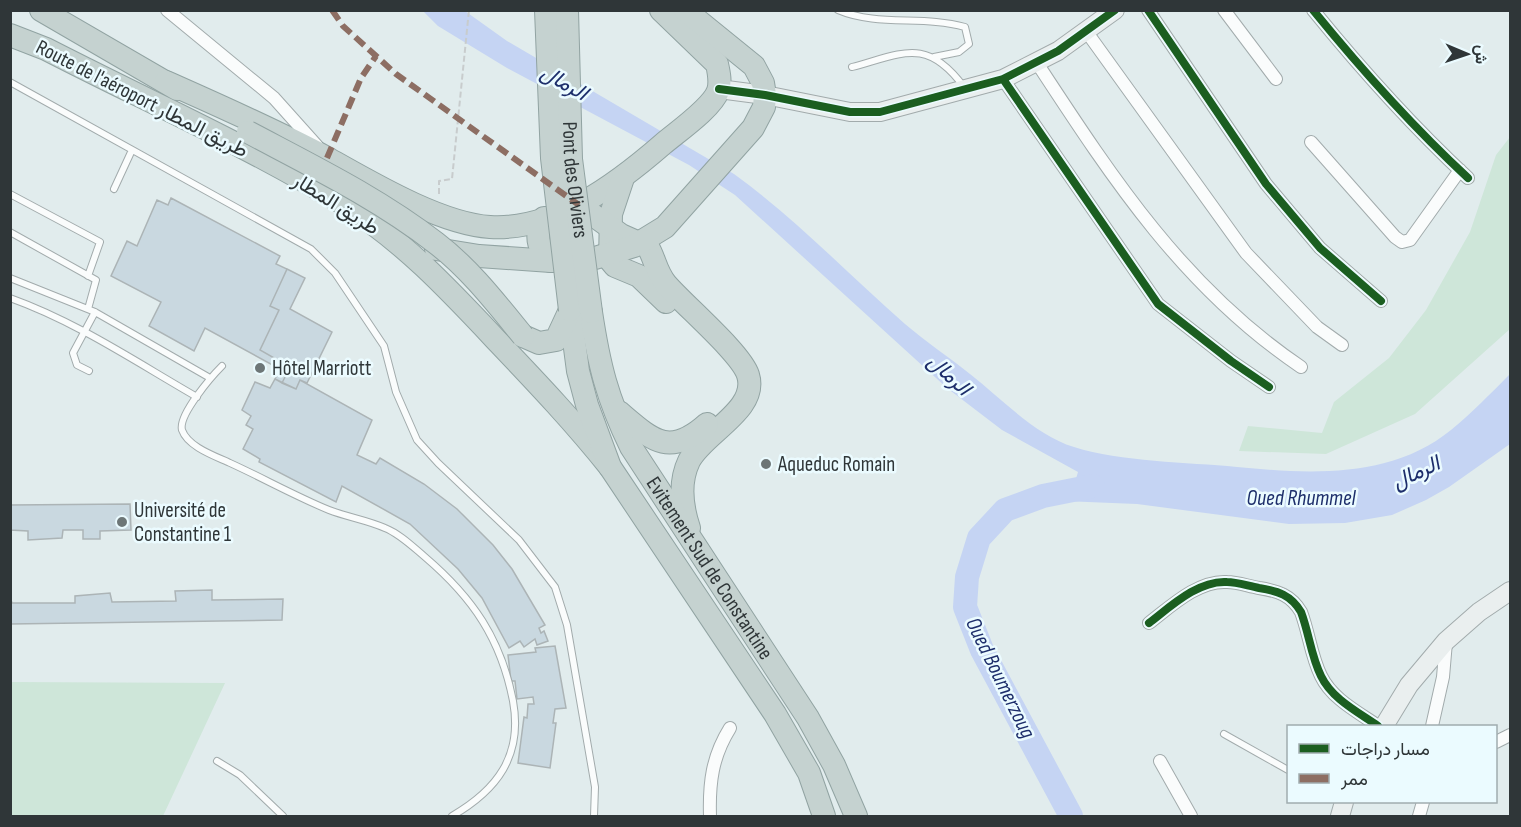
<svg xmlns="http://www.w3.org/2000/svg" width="1521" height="827" viewBox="0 0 1521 827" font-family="'Sofia Sans Condensed',Vazirmatn,sans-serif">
	<rect width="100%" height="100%" fill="#e1eced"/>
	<path fill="#cee6d9" d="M1510 137V329L1415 414 1326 454 1239 451 1248 426 1322 433 1334 402 1389 358 1426 310 1470 232 1496 155Z
		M11 682 225 683 163 816H11Z"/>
	<path fill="#c5d4f3" d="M423 11H465L507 41 734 174C795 218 848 274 905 324 926 342 949 357 970 374 1002 399 1035 435 1074 447 1121 462 1187 462 1237 467 1309 474 1391 479 1451 430 1472 413 1491 393 1510 374V444L1449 487 1426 500 1392 515 1345 523 1289 524 1137 504 1063 501 1062 484 1075 482 1078 472 1002 430 947 388 735 195 689 165 507 68 438 26Z"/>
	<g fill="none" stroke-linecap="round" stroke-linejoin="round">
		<path stroke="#c5d4f3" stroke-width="24" d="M1071 816 982 650 965 607 967 577 979 538 1005 510 1043 496 1093 486"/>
	</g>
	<path fill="#c9d8e0" stroke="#acb4b6" stroke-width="1.5" d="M171 198 280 256 276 264 287 269 270 306 279 310 260 350 290 367 282 383 275 379 280 369 205 328 194 351 149 326 161 302 111 276 127 241 137 246 157 200 168 205Z
		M287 269 305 278 290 309 332 332 307 383 300 380 296 389 282 383 290 367 260 350 279 310 270 306Z
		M275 379 296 389 300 380 372 420 357 455 376 464 380 458 424 484 457 509 493 545 512 569 545 625 539 628 541 633 544 631 548 641 537 645 535 639 524 647 520 641 509 648 482 598 458 569 410 524 342 486 336 502 259 462 260 459 243 449 253 429 246 425 251 416 242 410 255 382 270 388Z
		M130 504 131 530 100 531V539H83V530H63L62 538 28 540V531L10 530V505Z
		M212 590V600L283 599 282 620 10 624V597L12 603H75V596L110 593 112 602 176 601 175 591Z
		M555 646 566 708 555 709 553 723H556L550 768 518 763 524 717 527 718 528 704H534L533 697 517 699 515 681H511L508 655 536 652 535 648Z"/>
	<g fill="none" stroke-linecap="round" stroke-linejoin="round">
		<g stroke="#a2abac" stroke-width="8">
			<path id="lane" d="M838 10C878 27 923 15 965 27L969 44 959 52 934 57
				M852 67C904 53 927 37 964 87
				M10 82 311 249 335 273 384 346 396 392 417 440 438 463 519 540 555 587 567 625 595 787 594 816
				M114 189 132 150
				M10 194 100 242 88 276
				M10 232 96 280 88 309
				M10 278 95 312 210 378
				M10 298C77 322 136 362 197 397
				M222 366C212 376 178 415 182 430 188 447 215 456 230 463 263 478 295 496 329 510 347 517 367 520 385 528 400 534 413 547 425 557 473 598 501 639 513 701 523 756 497 790 452 816
				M89 371 77 365 73 353 95 312
				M1224 734 1288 770
				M217 761 240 775 283 816"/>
		</g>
		<g stroke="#a2abac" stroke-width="14">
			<path id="street" d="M167 10 274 98 317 146
				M1148 10 1266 184 1320 248 1381 301
				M1224 10 1276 79
				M1313 10C1361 69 1412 126 1468 178
				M1086 31 1246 253 1317 327 1342 345
				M1037 63C1113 179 1184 288 1301 367
				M1003 79 1158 304 1231 361 1269 387
				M1311 142 1395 237 1402 242 1410 240 1460 170
				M1149 623C1170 607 1198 580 1227 582 1237 582 1248 586 1259 588 1278 591 1291 595 1301 612 1309 633 1311 656 1321 676 1332 699 1358 712 1378 726
				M1432 726 1443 677 1446 642
				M1496 742 1510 735
				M1160 761 1191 816
				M710 816C709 783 712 757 730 728
				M1419 816 1423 802"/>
		</g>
		<g stroke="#a2abac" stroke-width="20">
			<path id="secondary" d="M719 89 765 95 850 112H880L1003 79 1058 51 1115 10
				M1384 726 1409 685 1446 641 1479 612 1510 591
				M1340 816 1344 802"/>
		</g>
		<g stroke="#91a3a2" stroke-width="24">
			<g id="highway">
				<path d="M41 10 177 89"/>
				<path d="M10 35 46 49C145 100 249 146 344 204 403 240 452 293 499 343 537 383 575 423 610 467"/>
				<path d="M166 82C220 106 275 130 327 158 370 182 440 224 490 227 555 231 617 184 663 144 677 132 712 108 718 91 721 82 719 73 717 64L661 10"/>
				<path d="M623 178 611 214 610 260 615 266 639 276 666 302"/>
				<path d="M579 205 621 235 648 247C655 259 656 272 666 284 684 305 741 353 748 375 759 410 703 433 689 461 679 482 682 507 689 528"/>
				<path d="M544 218C535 234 537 248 551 261"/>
				<path d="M436 249 479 256 551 261 595 258 634 246 665 227 753 128 764 107 765 95 763 83 754 66 685 10"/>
				<path d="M570 310 578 371 587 405 610 467 775 714 809 773 824 816"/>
				<path id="s1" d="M591 312C599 365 607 398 631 447L808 718 834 765 856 816"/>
				<path d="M523 336 539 343 556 340 570 310"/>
				<path d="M619 412C652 440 669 458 707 424"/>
			</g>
		</g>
		<path stroke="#c8cccd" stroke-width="2" stroke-dasharray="6 3" stroke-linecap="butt" d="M439 194V181L452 179 469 10"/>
		<use href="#lane" stroke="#fafcfc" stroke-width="6"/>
		<use href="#street" stroke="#fafcfc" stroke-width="12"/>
		<use href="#secondary" stroke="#eaefef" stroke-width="18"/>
		<use href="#highway" stroke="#c5d2d0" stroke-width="22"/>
		<g stroke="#91a3a2" stroke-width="24" stroke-linecap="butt">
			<g id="highway-bridge">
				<path d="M546 10 552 158 570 310"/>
				<path id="s2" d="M567 10 571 159 591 312"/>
				<path d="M248 132C312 166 378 198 436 243 470 269 496 303 523 336"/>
			</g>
		</g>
		<use href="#highway-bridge" stroke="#c5d2d0" stroke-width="22"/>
		<path stroke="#8d6e63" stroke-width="6" stroke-dasharray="12 6" stroke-linecap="butt" d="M332 10 343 26 396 74 579 205
			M327 158 361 78 376 56"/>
		<g stroke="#ebfbff" stroke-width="11">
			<path id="cycleway" d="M1148 10 1266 184 1320 248 1381 301
				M1313 10C1361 69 1412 126 1468 178
				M1003 79 1158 304 1231 361 1269 387
				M719 89 765 95 850 112H880L1003 79 1058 51 1115 10
				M1149 623C1170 607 1198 580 1227 582 1237 582 1248 586 1259 588 1278 591 1291 595 1301 612 1309 633 1311 656 1321 676 1332 699 1358 712 1378 726"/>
		</g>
		<use href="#cycleway" stroke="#1b5e20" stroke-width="8"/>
	</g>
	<g fill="#6d7677" stroke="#ebfbff" stroke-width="2">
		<circle cx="260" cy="368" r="6"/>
		<circle cx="766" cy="464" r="6"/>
		<circle cx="122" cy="522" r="6"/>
	</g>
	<g text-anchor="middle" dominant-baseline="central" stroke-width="5" stroke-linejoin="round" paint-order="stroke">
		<g font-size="21" fill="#2f3638" stroke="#ebfbff">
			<text transform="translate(142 99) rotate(27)">Route de l'aéroport طريق المطار</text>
			<text stroke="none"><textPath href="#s2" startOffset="170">Pont des Oliviers</textPath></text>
			<text transform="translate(336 204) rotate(32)">طريق المطار</text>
			<text stroke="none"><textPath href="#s1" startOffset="286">Evitement Sud de Constantine</textPath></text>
		</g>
		<g font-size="21" fill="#2f3638" stroke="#ebfbff" text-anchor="start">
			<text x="272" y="368">Hôtel Marriott</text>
			<text x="778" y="464">Aqueduc Romain</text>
			<text x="134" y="510">Université de<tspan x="134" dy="24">Constantine 1</tspan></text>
		</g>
		<g font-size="22" font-style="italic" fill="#1d2e6b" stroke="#ebfbff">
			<text transform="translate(564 83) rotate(30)">الرمال</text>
			<text transform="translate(949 375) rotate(43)">الرمال</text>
			<text transform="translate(1416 473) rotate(-25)">الرمال</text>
			<text x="1301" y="498">Oued Rhummel</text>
			<text transform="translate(1000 678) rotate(64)">Oued Boumerzoug</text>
		</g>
	</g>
	<rect width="1521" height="827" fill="none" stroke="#2f3638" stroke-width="24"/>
	<rect x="1287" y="725" width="210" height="78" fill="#ebfbff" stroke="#a0acaf" stroke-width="1.5"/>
	<rect x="1299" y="744" width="30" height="9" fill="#1b5e20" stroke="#a0acaf" stroke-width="1.5"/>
	<text x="1341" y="755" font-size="18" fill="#2f3638">مسار دراجات</text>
	<rect x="1299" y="774" width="30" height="9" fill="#8d6e63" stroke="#a0acaf" stroke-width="1.5"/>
	<text x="1341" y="785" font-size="18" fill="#2f3638">ممر</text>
	<g transform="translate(1467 54) rotate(92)" stroke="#ebfbff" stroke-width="4.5" paint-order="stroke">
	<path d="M0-4.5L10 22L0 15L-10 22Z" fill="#2f3638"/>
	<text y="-9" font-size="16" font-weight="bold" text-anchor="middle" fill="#2f3638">ش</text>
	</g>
</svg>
